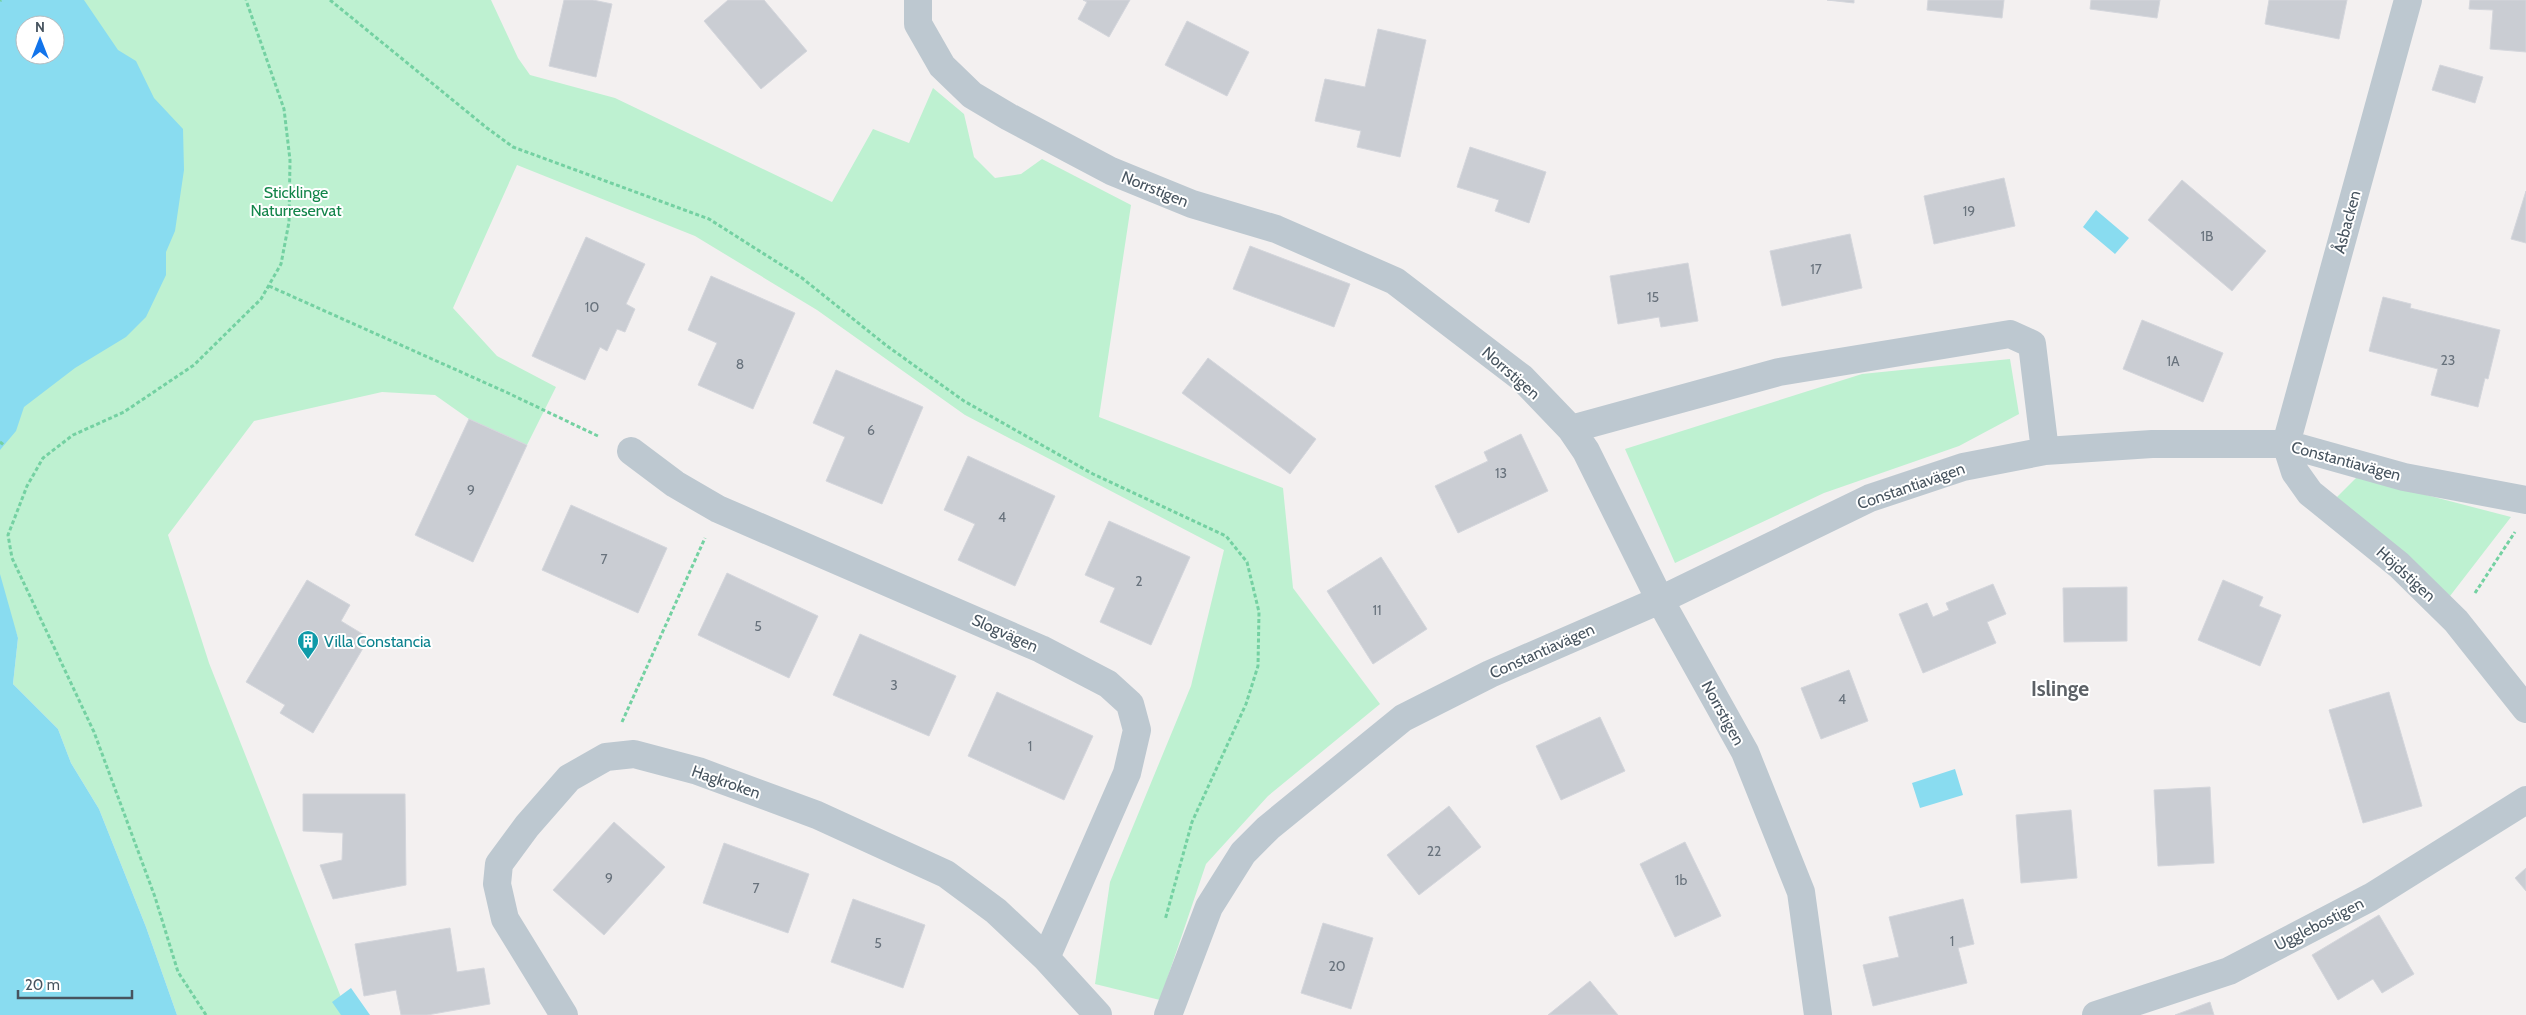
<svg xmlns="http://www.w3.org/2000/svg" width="2526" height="1015" viewBox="0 0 2526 1015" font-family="Cabin,sans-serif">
	<rect width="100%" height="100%" fill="#f3f0f0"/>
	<path fill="#bef1d1" d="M39 0H491L518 58 530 75 615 98 832 202 873 129 909 143 933 88 964 114 974 157 995 178 1021 174 1042 159 1131 205 1099 417 1283 488 1293 588 1380 704 1268 796 1206 864 1160 1000 1095 984 1110 882 1191 686 1224 550 965 415 817 310 695 236 517 165 453 308 497 356 556 387 527 445 469 419 435 395 382 392 254 421 168 535 209 663 348 1015H177L146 927 99 809 71 763 58 729 13 684 18 638 0 585V373L71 42Z
		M2010 359 2019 414 1959 446 1824 493 1675 563 1625 449 1862 374Z
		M2357 477 2511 517 2450 596 2337 497Z"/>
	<path fill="#89dcf0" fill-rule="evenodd" d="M0 0H84L118 50 136 61 154 98 183 129 184 170 175 231 166 252V275L146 317 126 337 75 368 24 407 16 431 0 450ZM25 25H55V55H25Z
		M2096 210 2129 238 2115 254 2083 227Z
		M0 574 18 638 13 684 58 729 71 763 99 809 146 927 177 1015H0Z
		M1955 769 1963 795 1920 808 1912 783Z
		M351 988 370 1015H341L332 1002Z"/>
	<path fill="#cacdd3" stroke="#d4d6dc" d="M564 0H593L612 4 596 77 549 66Z
		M728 0H764L807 51 761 89 704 21Z
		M1083 0H1130L1109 37 1078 19 1087 2Z
		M1827 0H1854V3Z
		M1928 0H2004L2002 18 1927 10Z
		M2091 0H2160L2157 18 2090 9Z
		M2269 0H2347L2339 39 2265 24Z
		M2470 0H2526V52L2490 49 2493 10 2469 9Z
		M1187 21 1249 52 1227 96 1165 65Z
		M1378 29 1426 40 1400 157 1357 147 1361 131 1315 121 1325 79 1365 87Z
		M2440 65 2483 77 2475 103 2432 90Z
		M1470 147 1546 172 1529 223 1495 211 1499 200 1457 187Z
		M2004 178 2015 226 1934 244 1924 196Z
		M2182 180 2266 251 2232 291 2148 220Z
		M2526 191V243L2511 239Z
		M1850 234 1862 288 1782 306 1770 251Z
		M586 237 645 264 626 304 635 309 625 332 617 329 607 351 600 347 585 380 532 356Z
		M1250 246 1350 284 1334 327 1233 289Z
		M1688 263 1698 321 1661 327 1659 317 1618 324 1610 276Z
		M711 276 795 313 753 409 698 385 717 343 688 330Z
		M2383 297 2411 304 2410 308 2500 330 2488 379 2485 378 2478 407 2431 395 2438 369 2369 351Z
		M2142 320 2223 353 2203 402 2123 369Z
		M1208 358 1316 439 1290 474 1182 393Z
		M836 370 923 407 882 504 826 481 845 437 813 423Z
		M469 419 527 445 473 562 415 535Z
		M1521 434 1548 491 1458 533 1435 486 1488 461 1484 452Z
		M968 456 1055 496 1015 586 958 560 975 524 944 510Z
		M571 505 667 548 638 613 542 570Z
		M1109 521 1190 557 1151 645 1100 622 1115 588 1085 575Z
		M1381 557 1427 629 1373 664 1327 591Z
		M727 573 818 616 789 678 698 635Z
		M307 580 350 605 341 621 369 638 313 733 280 713 285 705 246 682Z
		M2223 580 2263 597 2259 606 2281 615 2260 666 2198 640Z
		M1993 584 2006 614 1987 622 1996 643 1923 673 1899 614 1927 603 1933 617 1949 610 1946 603Z
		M2127 587V641L2064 642 2063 588Z
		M860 634 956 676 929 736 833 695Z
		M1849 670 1868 721 1821 739 1801 688Z
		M997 692 1093 736 1064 800 968 756Z
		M2389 692 2422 806 2363 823 2329 710Z
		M1600 717 1625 771 1561 800 1536 746Z
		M2210 787 2214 863 2158 866 2154 790Z
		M303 794H405L406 885 333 899 320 865 342 860 343 833 303 831Z
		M1449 806 1481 847 1419 895 1387 855Z
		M2071 810 2077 878 2021 883 2016 815Z
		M614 822 665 867 604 935 553 890Z
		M1685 842 1721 916 1675 937 1640 864Z
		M724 843 809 874 788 933 703 903Z
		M2526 868V891L2515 878Z
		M853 899 925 925 903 988 831 962Z
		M1963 899 1974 944 1958 948 1967 983 1873 1006 1863 965 1899 957 1889 917Z
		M2379 915 2414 974 2382 993 2373 979 2338 1000 2312 955Z
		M1323 923 1373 938 1351 1009 1301 993Z
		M450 928 457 972 484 968 490 1004 427 1015H401L396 990 364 996 355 944Z
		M1590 981 1618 1015H1548Z
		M2210 1002 2214 1015H2175Z"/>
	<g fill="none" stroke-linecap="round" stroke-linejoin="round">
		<path stroke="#74d1a2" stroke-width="3" stroke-dasharray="4 2.5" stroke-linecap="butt" d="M330 0 487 128 513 147 709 219 802 278 887 346 964 401 1093 474 1226 536 1247 562 1259 612 1258 666 1246 704 1192 822 1165 920
			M0 1 1 0
			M269 286 508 393 600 437
			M0 442 4 445
			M2475 593 2515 532
			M622 722 705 538
			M206 1015 178 972 155 897 94 732 12 558 8 535 27 486 43 458 73 435 124 412 194 365 261 299 281 264 289 222 290 160 284 109 246 0"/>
		<path stroke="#bdc8d0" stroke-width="28" d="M918 0V24L942 66 972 95 1009 117 1111 171 1192 204 1276 229 1395 281 1522 378 1571 429 1586 451 1660 600 1745 752 1801 892 1818 1015
			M2408 0 2286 444 2295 472 2310 493 2399 565 2456 621 2526 709
			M1571 429 1779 372 2010 334 2032 344 2045 451
			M631 451 675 484 718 509 1041 649 1108 684 1130 704 1137 730 1127 773 1046 958
			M564 1015 505 919 497 884 499 864 527 826 569 778 606 757 634 754 698 771 817 815 946 874 996 911 1046 958 1098 1015
			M1168 1015 1209 907 1243 853 1268 828 1403 718 1490 674 1660 600 1870 498 1963 467 2045 451 2152 444H2286L2404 477 2526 500
			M2096 1015 2229 971 2371 897 2526 800"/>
	</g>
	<defs>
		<g id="building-pin" transform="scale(1.125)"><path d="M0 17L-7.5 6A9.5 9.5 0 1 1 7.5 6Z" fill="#0f9aa8" stroke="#fff"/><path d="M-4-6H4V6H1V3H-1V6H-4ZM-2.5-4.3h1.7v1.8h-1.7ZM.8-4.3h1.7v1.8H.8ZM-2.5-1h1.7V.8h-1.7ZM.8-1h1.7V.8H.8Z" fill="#fff"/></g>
	</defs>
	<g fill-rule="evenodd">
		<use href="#building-pin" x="308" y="641"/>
	</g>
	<g text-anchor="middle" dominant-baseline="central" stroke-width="4" stroke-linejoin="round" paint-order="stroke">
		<g font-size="14" fill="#68727c">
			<text x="1969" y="211">19</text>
			<text x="2207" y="236">1B</text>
			<text x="1816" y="269">17</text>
			<text x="1653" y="297">15</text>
			<text x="592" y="307">10</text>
			<text x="2448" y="360">23</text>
			<text x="2173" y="361">1A</text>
			<text x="740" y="364">8</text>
			<text x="871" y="430">6</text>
			<text x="1501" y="473">13</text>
			<text x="471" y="490">9</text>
			<text x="1002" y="517">4</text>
			<text x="604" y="559">7</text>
			<text x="1139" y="581">2</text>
			<text x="1377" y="610">11</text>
			<text x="758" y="626">5</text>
			<text x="894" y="685">3</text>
			<text x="1842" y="699">4</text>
			<text x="1030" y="746">1</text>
			<text x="1434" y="851">22</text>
			<text x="609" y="878">9</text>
			<text x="1681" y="880">1b</text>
			<text x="756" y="888">7</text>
			<text x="1952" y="941">1</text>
			<text x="878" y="943">5</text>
			<text x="1337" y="966">20</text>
		</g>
		<g font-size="16" fill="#47545f" stroke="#fff">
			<text transform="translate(1155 189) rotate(22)">Norrstigen</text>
			<text transform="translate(2347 222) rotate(-75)">Åsbacken</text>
			<text transform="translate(1511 373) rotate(41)">Norrstigen</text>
			<text transform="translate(2346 461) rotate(15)">Constantiavägen</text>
			<text transform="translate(1911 486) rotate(-19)">Constantiavägen</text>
			<text transform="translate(2406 574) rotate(42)">Höjdstigen</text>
			<text transform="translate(1005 633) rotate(24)">Slogvägen</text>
			<text transform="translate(1542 651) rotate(-24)">Constantiavägen</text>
			<text transform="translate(1723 713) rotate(61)">Norrstigen</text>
			<text transform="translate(726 782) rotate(19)">Hagkroken</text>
			<text transform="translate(2319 924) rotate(-27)">Ugglebostigen</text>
		</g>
		<g font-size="16" fill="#13854a" stroke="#fff">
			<text x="296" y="192">Sticklinge<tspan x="296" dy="18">Naturreservat</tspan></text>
		</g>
		<g font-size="16" fill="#0d838f" stroke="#fff" text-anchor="start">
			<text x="324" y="641">Villa Constancia</text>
		</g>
		<g font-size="21" font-weight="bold" fill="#5c6166" stroke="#fff">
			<text x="2060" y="688">Islinge</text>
		</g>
	</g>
	<g transform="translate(40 40)"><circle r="24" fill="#ffffff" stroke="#b5bbbf"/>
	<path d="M0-4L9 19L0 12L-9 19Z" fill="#1274eb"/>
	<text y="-8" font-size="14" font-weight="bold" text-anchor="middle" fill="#47545f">N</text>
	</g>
	<path d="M18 990v8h114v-8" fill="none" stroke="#47545f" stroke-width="2.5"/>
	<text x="25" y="990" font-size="15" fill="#47545f" stroke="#ffffff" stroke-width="4" paint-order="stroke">20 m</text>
</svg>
